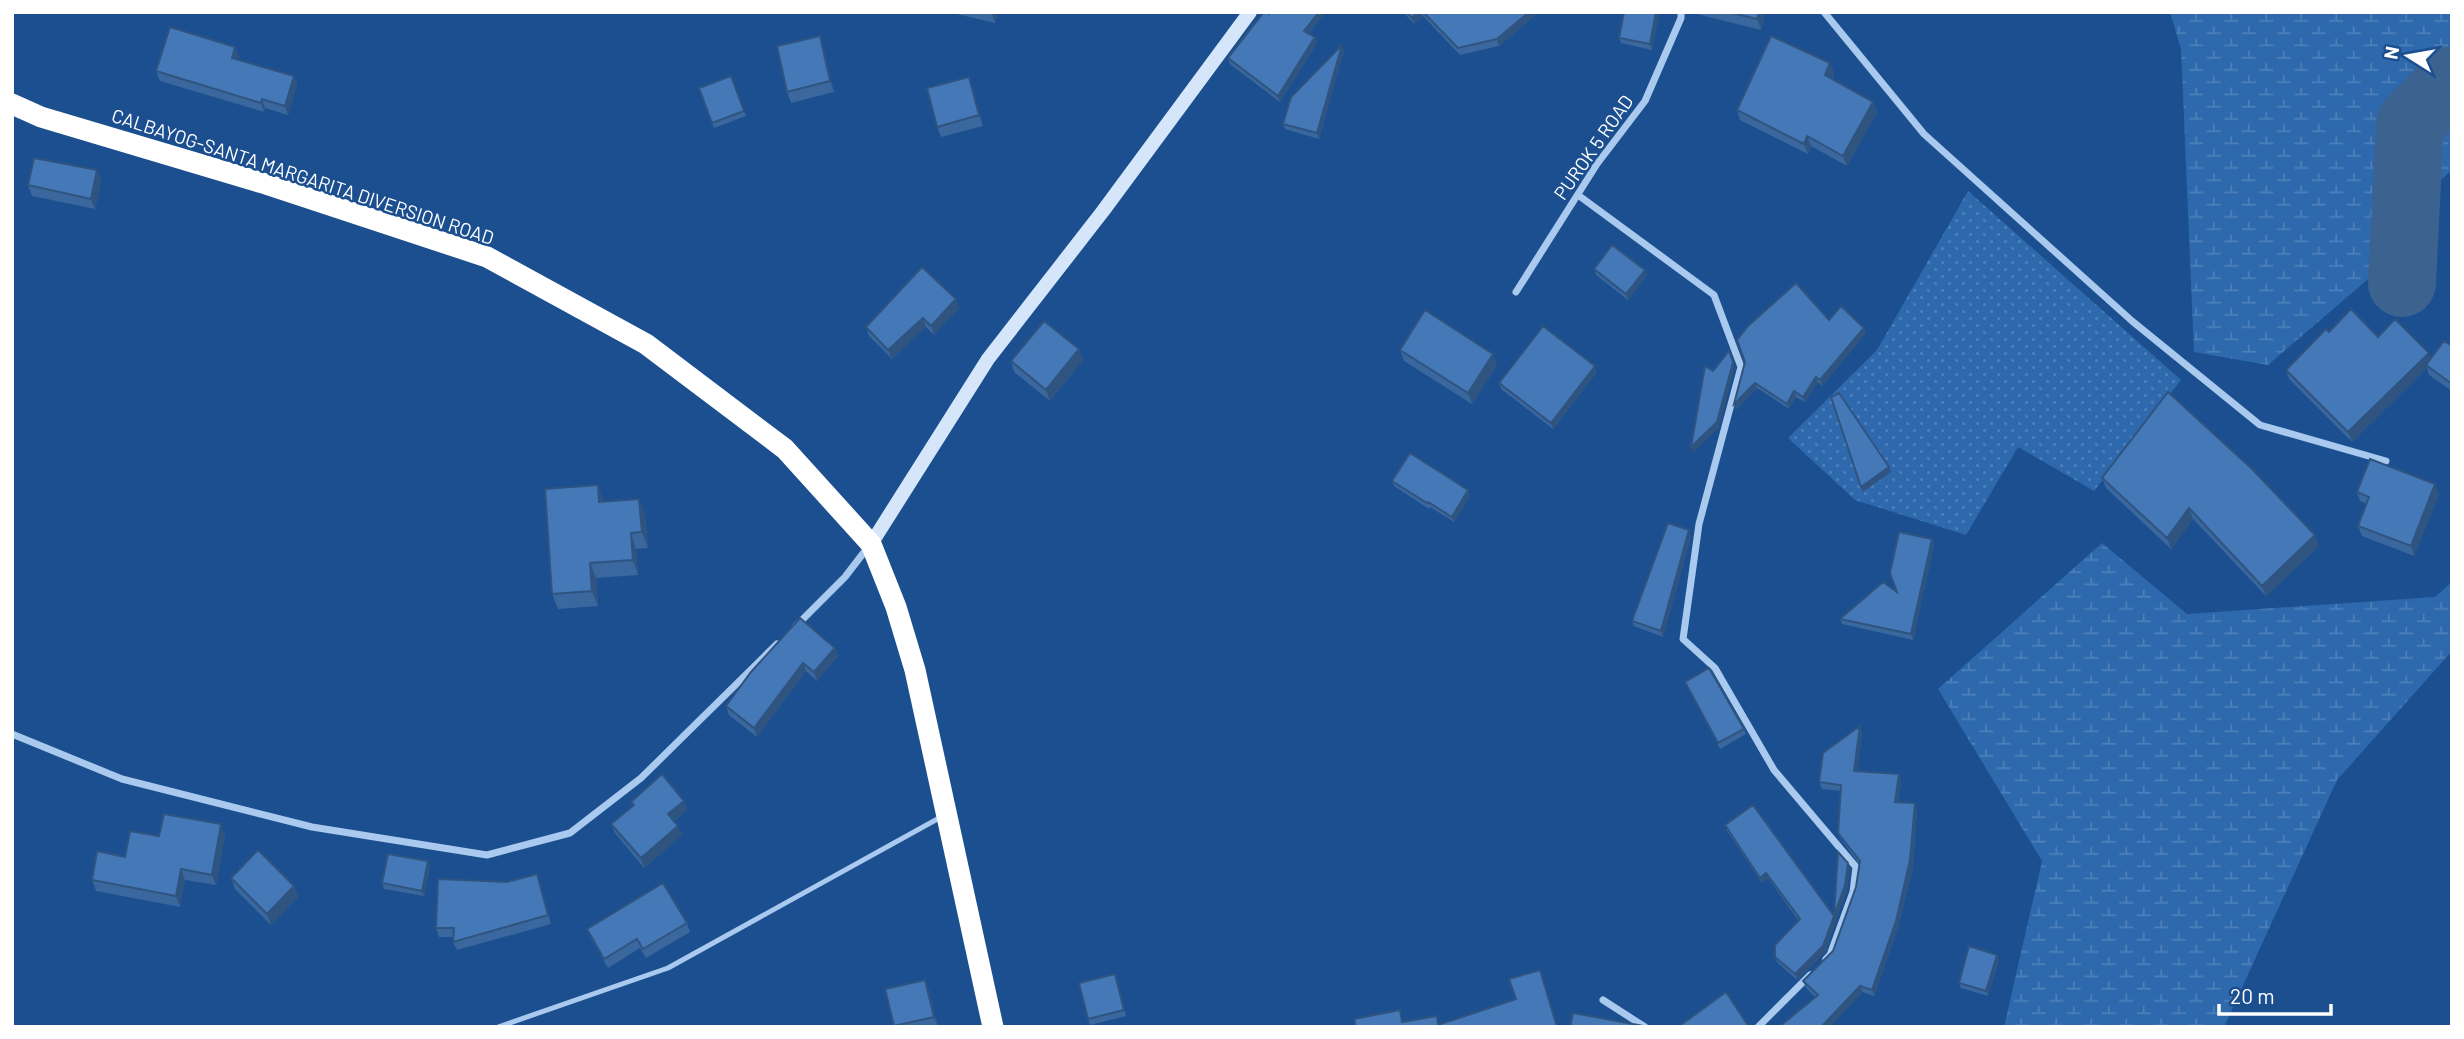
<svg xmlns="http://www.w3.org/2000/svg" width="2464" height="1039" viewBox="0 0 2464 1039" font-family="Barlow,sans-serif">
	<defs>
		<pattern id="grass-dots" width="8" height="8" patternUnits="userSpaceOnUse" patternTransform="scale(1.75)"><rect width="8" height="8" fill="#2e69ad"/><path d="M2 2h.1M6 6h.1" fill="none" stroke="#4d80b9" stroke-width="1.8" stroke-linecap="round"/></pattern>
		<pattern id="wetland-marsh" width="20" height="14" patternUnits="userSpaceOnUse" patternTransform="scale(1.75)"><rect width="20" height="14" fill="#2e69ad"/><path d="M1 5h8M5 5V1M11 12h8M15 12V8" fill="none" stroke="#4d80b9"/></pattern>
	</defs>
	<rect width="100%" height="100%" fill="#1b4f8f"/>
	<path fill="url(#grass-dots)" d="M1968 191 2181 380 2094 491 2018 447 1966 535 1855 500 1788 438 1877 350Z"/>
	<path fill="url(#wetland-marsh)" d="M2170 12H2452V170L2424 195 2373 275 2268 365 2194 352 2181 49Z
		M2102 543 2187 614 2435 597 2452 582V651L2337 780 2224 1027H2004L2042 861 1938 689Z"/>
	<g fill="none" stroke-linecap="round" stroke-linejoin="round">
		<path stroke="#3c6290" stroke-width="68" d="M2402 283 2410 123 2452 80"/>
		<path stroke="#a9c9ee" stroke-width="5" d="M498 1027 668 968 941 817"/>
		<path stroke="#a9c9ee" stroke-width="7" d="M1824 12 1924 134 2132 321 2260 425 2386 461
			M1578 195 1714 295 1741 367 1699 524 1683 639 1715 668 1774 770 1856 867 1853 892 1830 955 1826 959
			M1516 292 1597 164 1645 101 1681 18V12
			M796 626 845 577 868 547
			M12 734 122 779 312 827 487 855 570 833 641 778 777 644
			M1603 1000 1645 1027
			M1758 1027 1810 975"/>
		<path stroke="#d6e6fa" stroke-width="14" d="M871 544 988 359 1103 211 1250 12"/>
		<path stroke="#fff" stroke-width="21" d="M12 104 41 117 266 184 487 257 646 344 785 449 871 544 896 607 915 670 993 1027"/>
	</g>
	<path fill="#3a679d" d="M948 12H998L995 23Z
		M1270 12H1325L1309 33 1315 37 1317 43 1280 102 1230 64 1228 58Z
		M1403 12H1539L1499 46 1460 55 1423 16 1414 24Z
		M1689 12H1765L1761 30Z
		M1659 14 1652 50 1621 43 1619 38Z
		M823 47 834 92 791 103 787 92Z
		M1344 50 1319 139 1285 129 1283 124Z
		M239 56 238 59 294 76 297 85 288 115 265 108 264 112 160 81 156 71Z
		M1830 63 1834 73 1832 79 1873 102 1877 112 1847 166 1811 146 1808 154 1740 120 1737 110Z
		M731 76 746 116 714 128 699 88Z
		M969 77 983 126 941 137 937 127Z
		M97 170 101 181 95 209 32 196 28 185Z
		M1594 269 1645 270 1647 275 1628 300 1596 275Z
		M956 299 959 308 934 335 926 327 892 359 869 336 866 327Z
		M1829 320 1864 328 1866 333 1822 386 1818 382 1805 402 1796 397 1789 409 1757 388 1736 410 1745 362Z
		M2329 332 2378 337 2429 353 2431 359 2452 346V391L2429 375 2427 368 2352 442 2289 379 2286 370Z
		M1079 349 1083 360 1050 401 1014 372 1011 361Z
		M1400 350 1497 365 1472 404 1404 361Z
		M1597 372 1553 429 1501 389 1499 383Z
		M2102 478 2319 546 2266 596 2193 519 2171 549 2106 488Z
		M1392 481 1470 496 1454 522 1430 507 1429 509 1394 486Z
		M598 485 603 502 639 499 645 514 648 548 636 549 638 575 596 578 598 606 558 609 552 594Z
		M2357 492 2439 494 2414 556 2362 536 2358 526 2367 504 2360 501Z
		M1691 536 1663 637 1634 626 1632 621Z
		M1934 545 1913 640 1842 624 1840 619 1897 592Z
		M835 648 838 656 817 681 806 671 757 737 729 715 726 706 751 672Z
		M1685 682 1744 729 1746 734 1720 749Z
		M1862 733 1857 771 1901 781 1898 802 1917 810 1913 867 1898 928 1874 996 1863 992 1815 997 1806 988 1803 981 1833 951 1856 887 1859 864 1841 839 1838 833 1841 791 1822 789 1819 782Z
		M631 802 687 810 674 821 682 835 644 868 615 833 611 824 633 806Z
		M1725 825 1834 916 1836 921 1825 952 1797 980 1777 962 1775 957 1798 920 1768 878 1762 883 1727 831Z
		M225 835 216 885 185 880 180 907 96 891 92 880 125 857 159 836Z
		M428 861 430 867 424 896 384 889 382 883Z
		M537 874 551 924 457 950 453 942 454 937H439L436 928 507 882Z
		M231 878 294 886 298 897 271 925 235 889Z
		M687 923 690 932 646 958 640 948 608 968 591 938 587 929Z
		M1999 960 1988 996 1961 988 1959 983Z
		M1115 974 1126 1016 1090 1025 1088 1019Z
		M885 989 929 990 938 1027H894Z"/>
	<path fill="#305480" d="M991 12H998L995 23Z
		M1319 12H1325L1306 36 1304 31Z
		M1418 12H1421L1423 16 1414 24 1412 18Z
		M1529 12H1539L1499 46 1497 39Z
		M1656 12H1659V14L1652 50 1650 44Z
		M1759 12H1765L1761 30 1757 19Z
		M820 36 823 47 834 92 830 81Z
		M1315 37 1317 43 1280 102 1278 96Z
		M1342 45 1344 50 1319 139 1317 133Z
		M235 47 239 56 235 67 232 58Z
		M1830 63 1834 73 1829 85 1825 75Z
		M294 76 297 85 288 115 285 106Z
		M969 77 973 88 983 126 979 115Z
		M262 99 265 108 264 112 261 103Z
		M1873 102 1877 112 1847 166 1843 156Z
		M1807 136 1811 146 1808 154 1804 144Z
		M97 170 101 181 95 209 91 199Z
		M1645 270 1647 275 1628 300 1626 294Z
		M956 299 959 308 934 335 931 326Z
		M923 318 926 327 892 359 888 350Z
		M1864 328 1866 333 1822 386 1820 380Z
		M1079 349 1083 360 1050 401 1046 390Z
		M2429 353 2432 363 2426 365 2427 368 2352 442 2348 432Z
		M1493 354 1497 365 1472 404 1468 393Z
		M1733 362 1735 367 1719 427 1693 453 1691 447Z
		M1595 366 1597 372 1553 429 1551 423Z
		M1816 377 1818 382 1805 402 1803 397Z
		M1755 383 1757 388 1736 410 1734 404Z
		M1794 391 1796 397 1789 409 1787 404Z
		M1889 467 1891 472 1863 492 1861 487Z
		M2435 484 2439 494 2414 556 2411 546Z
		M598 485 603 500 604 517 599 502Z
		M1468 490 1470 496 1454 522 1452 517Z
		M639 499 645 514 648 548 642 532Z
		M2189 508 2193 519 2171 549 2167 538Z
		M1689 530 1691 536 1663 637 1661 631Z
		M631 533 636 549 638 575 633 560Z
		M2315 535 2319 546 2266 596 2262 586Z
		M1932 539 1934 545 1913 640 1911 634Z
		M590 563 596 578 598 606 592 591Z
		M835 648 838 656 817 681 814 672Z
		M803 663 806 671 757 737 754 728Z
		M1860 726 1862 733 1857 778 1854 771Z
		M1899 774 1901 781 1897 809 1895 802Z
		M684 801 687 810 671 823 668 814Z
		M1915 803 1917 810 1913 867 1898 928 1874 996 1872 990Z
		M221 824 225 835 216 885 212 875Z
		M678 826 682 835 644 868 641 858Z
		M428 861 430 867 424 896 422 891Z
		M1848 863 1850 869 1847 891 1836 921 1834 916Z
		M181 869 185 880 180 907 176 896Z
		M1766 873 1768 878 1762 883 1760 878Z
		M294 886 298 897 271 925 267 914Z
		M1834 916 1836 921 1825 952 1797 980 1795 974Z
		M1997 955 1999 960 1988 996 1986 991Z
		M925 980 929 990 938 1027 934 1017Z
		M1860 986 1863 992 1830 1027H1823L1822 1026Z"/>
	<path fill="#4478b7" stroke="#305480" stroke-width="2" d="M1264 12 1269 14 1270 12H1319L1304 31 1315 37 1278 96 1228 58Z
		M1407 12H1418L1412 18Z
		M1423 12H1529L1497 39 1458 48Z
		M1624 12H1656L1650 44 1619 38Z
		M1728 12H1759L1757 19Z
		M170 27 235 47 232 58 294 76 285 106 262 99 261 103 156 71Z
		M820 36 830 81 787 92 777 46Z
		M1771 36 1830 63 1825 75 1873 102 1843 156 1807 136 1804 144 1737 110Z
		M1342 45 1317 133 1283 124 1291 97Z
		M731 76 744 111 712 123 699 88Z
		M969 77 979 115 937 127 927 88Z
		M34 158 97 170 91 199 28 185Z
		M1612 245 1645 270 1626 294 1594 269Z
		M922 267 956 299 931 326 923 318 888 350 866 327Z
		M1796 283 1829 320 1841 306 1864 328 1820 380 1816 377 1803 397 1794 391 1787 404 1755 383 1734 404 1745 362 1737 340 1748 326Z
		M2351 309 2378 337 2395 319 2429 353 2348 432 2286 370 2326 329 2329 332Z
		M1425 310 1493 354 1468 393 1400 350Z
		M1044 321 1079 349 1046 390 1011 361Z
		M1543 326 1595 366 1551 423 1499 383Z
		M2444 341 2452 346V384L2426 365Z
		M1729 351 1733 362 1717 422 1691 447 1705 366 1713 371Z
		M2168 392 2252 469 2315 535 2262 586 2189 508 2167 538 2102 478Z
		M1839 393 1889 467 1861 487 1831 397Z
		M1410 453 1468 490 1452 517 1428 502 1427 503 1392 481Z
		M2370 459 2435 484 2411 546 2358 526 2369 497 2357 492Z
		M598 485 599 502 639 499 642 532 631 533 633 560 590 563 592 591 552 594 545 489Z
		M1668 523 1689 530 1661 631 1632 621Z
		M1899 532 1932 539 1911 634 1840 619 1883 582 1897 592 1890 573Z
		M800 618 835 648 814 672 803 663 754 728 726 706 751 672Z
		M1709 668 1744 729 1718 743 1685 682Z
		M1860 726 1854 771 1899 774 1895 802 1915 803 1910 860 1896 921 1872 990 1860 986 1822 1026 1823 1027H1779L1818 995 1803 981 1833 951 1856 887 1860 861 1838 833 1841 785 1819 782 1823 753Z
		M662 774 684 801 668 814 678 826 641 858 611 824 634 805 631 802Z
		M1753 805 1834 916 1823 946 1795 974 1775 957V945L1800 919 1766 873 1760 878 1725 825Z
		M164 814 221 824 212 875 181 869 176 896 92 880 97 851 125 857 130 831 159 836Z
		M258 850 294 886 267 914 231 878Z
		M1838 852 1848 863 1845 885 1834 916Z
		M388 854 428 861 422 891 382 883Z
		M537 874 548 915 453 942 454 928H436L438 879 507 882Z
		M663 883 687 923 643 949 637 939 604 959 587 929Z
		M1969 946 1997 955 1986 991 1959 983Z
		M1540 970 1557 1027H1356L1354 1019 1400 1010 1402 1022 1437 1016 1438 1025 1516 999 1509 979Z
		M1115 974 1124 1010 1088 1019 1079 983Z
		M925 980 934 1017 894 1026 885 989Z
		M1726 992 1749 1027H1678Z
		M1573 1013 1649 1027H1570Z"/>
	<g text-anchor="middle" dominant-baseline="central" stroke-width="5" stroke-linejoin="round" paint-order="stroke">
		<g font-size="19" fill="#fff" stroke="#1b4f8f">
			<text transform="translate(1593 147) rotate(-55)">PUROK 5 ROAD</text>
			<text transform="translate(303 176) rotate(18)">CALBAYOG-SANTA MARGARITA DIVERSION ROAD</text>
		</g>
	</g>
	<rect width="2464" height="1039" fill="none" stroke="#ffffff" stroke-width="28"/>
	<g transform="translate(2408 56) rotate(281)" stroke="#1b4f8f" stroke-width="5" paint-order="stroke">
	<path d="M0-5L12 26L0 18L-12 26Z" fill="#ffffff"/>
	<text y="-10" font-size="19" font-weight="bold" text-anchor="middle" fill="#ffffff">N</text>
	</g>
	<path d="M2219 1004v10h112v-10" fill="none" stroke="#ffffff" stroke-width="3.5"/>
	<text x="2230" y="1004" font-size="21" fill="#ffffff" stroke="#1b4f8f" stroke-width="5" paint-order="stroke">20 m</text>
</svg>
